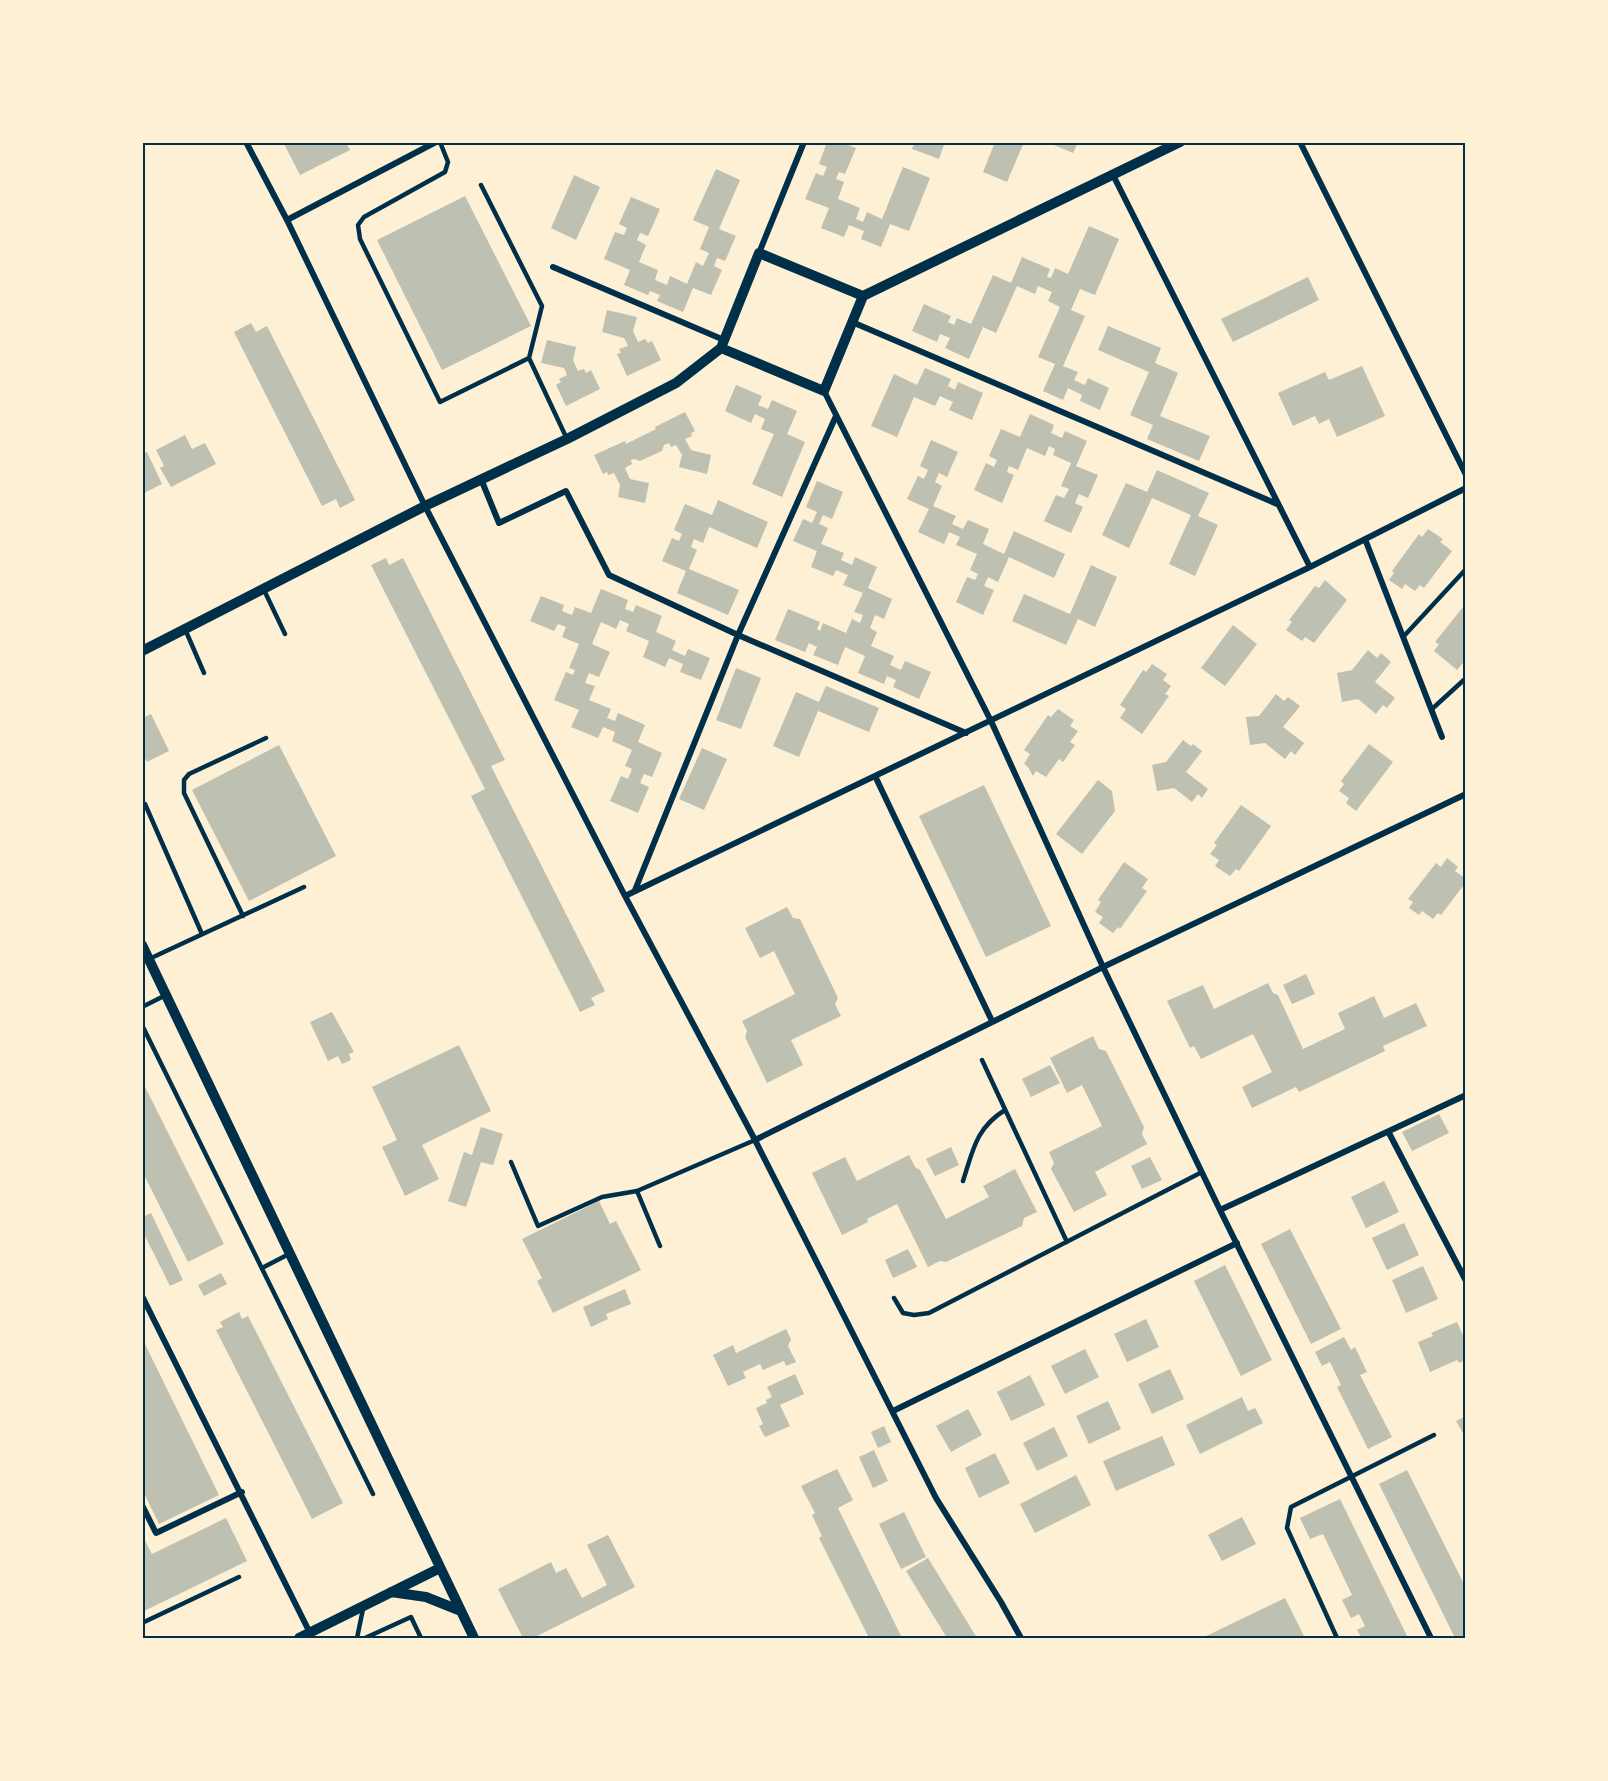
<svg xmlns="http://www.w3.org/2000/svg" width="1608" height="1781" viewBox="0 0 1608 1781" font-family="Rubik,sans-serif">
	<rect width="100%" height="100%" fill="#fdf0d5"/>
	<path fill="#bec0b2" d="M283 142H346L350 150 300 175Z
		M827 142H841L856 148 845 174 839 172 836 179 844 182 838 199 860 208 856 219 863 222 867 212 882 219 903 167 930 178 909 231 890 224 881 247 861 239 864 231 849 225 844 237 821 228 829 208 805 199 816 173 823 176 827 167 819 164Z
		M915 142H945L939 159 912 149Z
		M995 142H1024L1007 182 983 172Z
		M1047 142H1078L1073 153Z
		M716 169 740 180 719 229 736 236 725 261 717 258 714 266 722 270 711 295 693 288 683 312 657 301 660 295 650 291 648 295 624 285 630 270 604 259 615 232 624 235 627 228 619 224 631 197 660 209 648 236 640 233 637 240 646 245 639 262 658 270 655 280 667 285 670 276 687 284 696 262 703 266 709 253 700 249 709 227 693 220Z
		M574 175 600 187 576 240 551 228Z
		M465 196 531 326 442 370 377 240Z
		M1089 226 1119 239 1095 295 1080 289 1071 310 1085 316 1063 366 1078 372 1074 380 1085 385 1088 378 1109 388 1100 410 1080 401 1082 395 1068 388 1063 400 1043 391 1055 364 1038 357 1060 307 1048 301 1052 292 1038 286 1035 294 1017 286 996 333 983 327 969 359 945 348 950 338 940 334 937 342 912 331 924 304 951 316 948 322 954 325 957 318 971 324 993 275 1011 283 1022 257 1050 269 1047 277 1051 278 1055 268 1068 274Z
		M1308 277 1319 300 1233 342 1221 319Z
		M607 310 637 317 633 331 638 342 645 339 648 343 652 341 661 360 627 376 617 354 621 353 619 349 628 346 624 338 602 332Z
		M251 323 256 332 267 326 355 500 340 508 336 499 322 506 234 332Z
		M1108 326 1161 348 1155 363 1178 373 1160 416 1210 436 1199 461 1147 439 1153 425 1130 415 1149 372 1098 350Z
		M547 340 576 347 573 360 578 371 584 369 586 373 591 370 600 389 566 406 556 385 561 382 559 379 567 375 564 368 541 363Z
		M1362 366 1385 416 1337 437 1329 419 1319 424 1315 416 1293 426 1278 393 1325 372 1329 380Z
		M925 368 951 379 948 386 955 390 958 382 983 393 972 420 949 410 953 402 940 396 935 406 914 397 897 437 871 426 894 374 917 385Z
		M736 385 762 396 758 405 768 409 772 400 797 411 787 434 805 442 782 497 752 484 774 434 761 429 765 419 755 414 751 423 725 411Z
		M685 412 695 431 691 433 692 436 685 439 691 450 711 455 707 474 679 467 682 455 676 445 671 447 669 443 664 445 662 451 640 461 634 459 631 460 632 464 625 468 630 479 649 483 645 503 618 497 620 485 614 473 608 475 607 472 603 474 594 455 625 441 626 444 656 429 655 427Z
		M1030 414 1054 425 1051 433 1062 438 1065 431 1087 441 1076 466 1098 475 1088 498 1079 494 1075 503 1083 507 1071 533 1044 521 1056 495 1064 498 1069 489 1061 486 1071 463 1053 455 1055 449 1049 446 1045 456 1027 448 1018 470 1009 466 1007 472 1014 475 1002 503 974 490 986 463 994 467 997 460 989 456 1001 429 1020 437Z
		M185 435 192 449 205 443 216 464 171 487 160 468 164 466 156 450Z
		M931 440 958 452 947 477 939 473 935 482 942 486 933 506 956 516 952 524 963 529 968 520 989 529 983 544 1004 554 1014 531 1065 554 1054 578 1009 557 998 582 988 577 984 586 994 590 983 615 956 602 967 577 975 580 978 574 970 570 977 554 956 545 960 537 949 532 944 544 918 532 929 509 907 499 918 476 924 479 928 470 920 466Z
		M147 452 162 484 142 494V454Z
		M1157 470 1209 493 1198 516 1218 525 1195 576 1169 564 1191 515 1152 498 1129 548 1102 535 1126 483 1147 492Z
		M817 481 843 492 832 519 823 515 819 524 828 528 821 544 844 553 841 560 852 565 855 557 877 567 868 588 892 599 884 619 875 615 870 628 877 632 871 646 894 656 890 665 901 670 905 661 931 672 919 699 893 687 896 680 887 676 884 684 858 673 865 656 845 647 838 665 813 655 817 647 809 643 805 652 775 640 788 609 820 622 817 629 820 631 823 623 846 633 852 619 860 623 863 615 854 612 863 593 843 585 848 575 836 570 833 576 811 567 817 551 793 541 803 519 812 523 817 512 806 507Z
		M718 500 768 522 757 548 709 527 703 543 694 539 691 547 697 550 689 569 739 590 728 615 677 593 686 571 662 561 672 538 679 541 682 534 674 530 685 504 712 515Z
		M1428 529 1443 539 1440 542 1452 551 1424 588 1420 585 1415 591 1405 584 1402 589 1389 580 1394 573 1392 571 1419 534 1422 537Z
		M386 558 389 565 403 558 505 760 491 766 605 991 591 998 595 1005 580 1012 471 796 485 789 371 565Z
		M1091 565 1117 577 1095 627 1078 619 1066 645 1012 621 1024 594 1070 614Z
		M1325 580 1347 600 1314 643 1305 637 1302 641 1286 630 1292 622 1289 620 1315 586 1319 588Z
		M601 589 628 600 625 609 633 612 636 605 662 616 656 632 676 641 672 650 685 656 688 649 710 658 701 680 680 672 683 664 669 658 665 667 643 657 649 641 626 631 629 624 620 620 616 629 601 622 592 644 610 652 599 677 589 673 585 683 595 686 589 700 611 709 607 718 615 721 618 713 645 725 638 742 662 753 652 777 644 774 640 783 649 787 638 813 610 801 621 776 628 779 632 769 625 766 632 750 612 741 615 732 603 727 598 738 571 727 579 710 554 700 566 672 573 675 575 670 569 668 579 644 562 637 566 627 558 624 554 631 530 621 541 596 564 605 562 611 572 615 575 607 591 613Z
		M1463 607 1466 609V659L1457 670 1434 651 1439 644 1435 642Z
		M1233 625 1257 644 1225 686 1201 668Z
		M1368 650 1377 658 1381 653 1391 662 1375 682 1395 698 1387 708 1383 705 1376 714 1358 699 1342 702 1337 673 1352 670Z
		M1152 664 1167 674 1163 680 1171 686 1165 694 1169 696 1142 734 1120 718 1126 709 1120 705 1143 670 1146 672Z
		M736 668 761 678 741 729 716 720Z
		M826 686 879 708 869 732 818 711 799 757 773 746 796 692 819 702Z
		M1276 694 1284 701 1288 697 1300 706 1283 727 1304 743 1295 755 1291 751 1285 759 1265 743 1250 745 1246 717 1259 716Z
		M1058 709 1074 720 1070 726 1078 731 1070 742 1075 745 1063 762 1059 759 1046 777 1036 771 1033 776 1028 767 1024 764 1030 754 1024 750 1048 715 1051 717Z
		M151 714 169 751 147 762 142 753V718Z
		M1183 740 1191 746 1193 744 1202 751 1186 772 1208 789 1202 798 1198 794 1192 802 1174 788 1157 791 1152 765 1166 762Z
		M1369 744 1393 762 1356 811 1346 803 1349 798 1339 791 1344 784 1341 781Z
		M279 745 336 856 249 901 192 790Z
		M702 748 727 759 704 810 679 799Z
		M1098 780 1112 791 1115 811 1082 854 1056 834Z
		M984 785 1051 926 986 957 919 816Z
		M1241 805 1271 826 1239 871 1236 869 1230 876 1215 866 1219 860 1210 854 1217 845 1214 843Z
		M1447 858 1458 867 1455 871 1466 879V882L1441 915 1438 913 1433 919 1422 911 1419 915 1409 908 1413 902 1408 899 1436 863 1441 867Z
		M1124 862 1148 879 1142 888 1147 891 1120 929 1118 927 1113 933 1099 923 1103 917 1095 912 1101 902 1098 900Z
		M787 907 793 918 800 919 838 998 835 1004 841 1016 791 1040 803 1065 767 1083 745 1037 747 1031 742 1021 795 994 774 951 760 958 745 928Z
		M1306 974 1315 994 1292 1004 1283 985Z
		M1268 983 1273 993 1278 995 1303 1049 1345 1029 1338 1013 1374 996 1384 1018 1416 1003 1427 1026 1383 1046 1385 1051 1299 1092 1296 1087 1252 1108 1242 1087 1272 1072 1253 1034 1201 1059 1194 1046 1190 1048 1167 1001 1203 985 1214 1009Z
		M332 1012 354 1052 349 1054 351 1060 342 1064 338 1056 328 1061 310 1022Z
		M1093 1036 1099 1049 1106 1051 1144 1127 1142 1134 1147 1144 1095 1172 1107 1195 1074 1212 1051 1169 1054 1163 1049 1152 1102 1126 1082 1085 1067 1093 1050 1058Z
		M459 1045 491 1111 422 1145 439 1179 405 1196 382 1147 397 1140 372 1087Z
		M1050 1065 1060 1083 1031 1097 1022 1079Z
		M142 1081 224 1244 188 1262 142 1171Z
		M1439 1114 1449 1133 1412 1151 1402 1132Z
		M481 1127 503 1134 493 1165 481 1162 466 1207 448 1201 464 1152 472 1155Z
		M951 1147 959 1165 935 1176 926 1159Z
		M909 1155 915 1167 920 1170 946 1219 989 1197 983 1186 1015 1169 1037 1212 1024 1218 1022 1226 946 1262 940 1261 928 1267 897 1204 867 1219 868 1222 842 1235 812 1173 845 1157 857 1181Z
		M1150 1157 1162 1180 1142 1189 1131 1166Z
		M1384 1181 1399 1212 1366 1228 1351 1197Z
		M599 1201 610 1224 616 1221 641 1270 553 1313 537 1281 542 1278 522 1239Z
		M151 1213 183 1280 170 1286 142 1230V1217Z
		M1404 1223 1419 1255 1387 1270 1372 1238Z
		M1290 1229 1341 1329 1311 1344 1261 1244Z
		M908 1249 917 1267 893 1278 885 1260Z
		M1225 1265 1272 1360 1241 1376 1194 1281Z
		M1423 1266 1438 1299 1406 1313 1392 1280Z
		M221 1273 227 1284 204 1296 198 1285Z
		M625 1289 631 1304 606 1314 608 1319 591 1327 583 1307Z
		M239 1312 242 1319 248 1316 343 1503 312 1519 216 1330 223 1327 220 1322Z
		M1146 1319 1159 1347 1127 1362 1114 1334Z
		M1457 1322 1466 1342V1360L1459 1363 1457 1360 1430 1372 1418 1342 1433 1336 1431 1333Z
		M786 1329 791 1339 788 1346 796 1362 786 1366 784 1361 763 1370 760 1364 743 1372 746 1378 728 1386 713 1355 733 1345 736 1353Z
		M1344 1337 1351 1350 1355 1347 1367 1372 1360 1375 1392 1437 1368 1449 1337 1387 1341 1385 1330 1362 1322 1366 1315 1352Z
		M142 1338 219 1495 159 1524 142 1489Z
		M1085 1349 1099 1377 1065 1394 1051 1366Z
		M1170 1369 1184 1399 1152 1414 1138 1384Z
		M795 1374 804 1394 780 1405 790 1426 765 1437 759 1426 763 1424 756 1408 767 1403 766 1400 772 1397 767 1387Z
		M1030 1375 1045 1405 1011 1421 997 1392Z
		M1242 1397 1248 1411 1255 1408 1263 1423 1200 1454 1186 1425Z
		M1108 1401 1121 1429 1089 1444 1076 1416Z
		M968 1409 982 1435 951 1452 936 1426Z
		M1466 1416V1438L1456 1421Z
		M884 1426 891 1442 878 1448 871 1432Z
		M1054 1427 1068 1456 1037 1471 1023 1443Z
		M1162 1436 1175 1465 1116 1491 1103 1461Z
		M874 1450 888 1481 873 1488 859 1457Z
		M995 1453 1010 1483 979 1498 965 1468Z
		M837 1469 853 1500 838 1508 902 1638H869L819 1538 822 1536 812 1515 815 1513 801 1486Z
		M1407 1470 1466 1588V1638H1455L1379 1484Z
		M1076 1475 1091 1505 1035 1533 1020 1504Z
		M1340 1499 1408 1638H1362L1357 1630 1365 1626 1359 1614 1351 1618 1342 1600 1352 1595 1323 1534 1310 1539 1300 1518Z
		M904 1512 926 1557 901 1569 879 1524Z
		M1242 1517 1256 1544 1222 1561 1208 1535Z
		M226 1518 247 1561 142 1612V1535L152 1554Z
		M608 1535 635 1587 533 1638H523L498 1589 551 1562 556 1573 566 1568 582 1598 607 1585 587 1545Z
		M928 1558 977 1638H947L906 1571Z
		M1285 1598 1305 1638H1202Z"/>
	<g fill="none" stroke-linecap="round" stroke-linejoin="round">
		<path stroke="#003049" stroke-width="4.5" d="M440 142 448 162 445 172 364 217 358 225 360 239 440 402 529 358 567 439
			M481 185 542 306 529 358
			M264 590 285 634
			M185 629 204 673
			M1404 636 1466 569
			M1432 709 1466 678
			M145 804 202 934
			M243 916 184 793V780L189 774 266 738
			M149 959 304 887
			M142 1007 164 996
			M142 1025 373 1494
			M982 1060 1067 1242
			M511 1162 538 1226 602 1197 637 1191 755 1140
			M963 1181C973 1150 976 1128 1005 1110
			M637 1191 660 1246
			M262 1268 289 1254
			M894 1298 903 1313 914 1315 929 1313 1202 1172
			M142 1623 239 1577
			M357 1638 363 1609
			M365 1638 411 1617 421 1638
			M1337 1638 1287 1528 1291 1507 1434 1435"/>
		<path stroke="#003049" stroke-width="6" d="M246 142 287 220 425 506 625 896 755 1140 936 1498 1001 1602 1021 1638
			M1300 142 1466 475
			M1113 175 1310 567
			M287 220 436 142
			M759 253 804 142
			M553 267 724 340
			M852 322 1277 504
			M824 391 991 721 1103 967 1220 1210 1431 1638
			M481 479 499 523 566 491 609 575 738 635 966 733
			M1365 539 1442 737
			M875 776 992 1021
			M635 890 738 635 836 416
			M625 896 1310 567 1466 488
			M1389 1133 1466 1281
			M755 1140 1103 967 1466 794
			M1220 1210 1466 1095
			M142 1296 310 1633
			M893 1411 1237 1243
			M142 1505 156 1533 242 1492"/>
		<path stroke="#003049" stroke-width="10" d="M863 296 1180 142
			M721 348 824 391 863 296
			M142 651 425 506 567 439 676 383 721 348 759 253 863 296
			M142 945 474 1638
			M391 1592 426 1597 461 1611
			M299 1638 440 1568"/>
	</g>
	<rect width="1608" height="1781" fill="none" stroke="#fdf0d5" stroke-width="288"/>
	<rect x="144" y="144" width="1320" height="1493" fill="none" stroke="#003049" stroke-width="2"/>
</svg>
